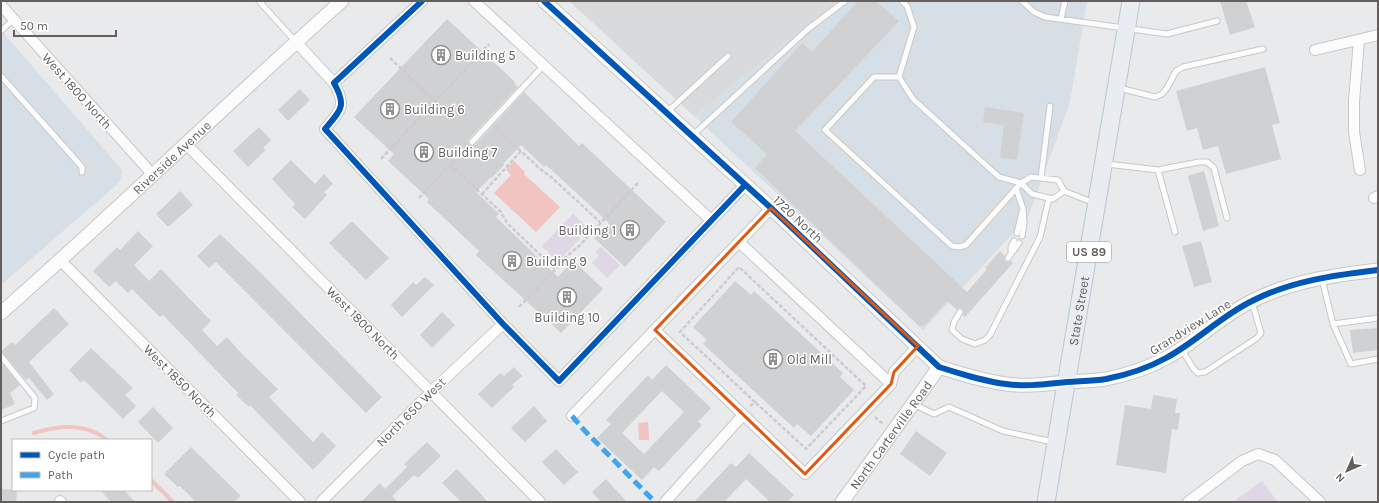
<svg xmlns="http://www.w3.org/2000/svg" width="1379" height="503" viewBox="0 0 1379 503" font-family="Karla,sans-serif">
	<rect width="100%" height="100%" fill="#e8eaec"/>
	<path fill="#d5dfe5" d="M838 1H1087L1070 102 1028 217 923 330 694 116Z
		M1 30 122 170 120 181 115 186 1 285Z"/>
	<path fill="#d8dadc" d="M569 1H838L694 116Z"/>
	<path fill="#dfd6e6" d="M573 214 589 229 558 262 542 246Z
		M601 247 620 265 607 278 592 263 599 256 595 252Z
		M1262 481 1278 502H1233Z"/>
	<path fill="#f1c4c1" d="M514 161 525 172 524 174 560 207 536 232 494 193 511 175 506 169Z
		M648 422 649 440H639L638 423Z"/>
	<g fill="none" stroke-linecap="round" stroke-linejoin="round">
		<path stroke="#f1c4c1" stroke-width="4" d="M34 433C58 426 86 422 107 440
			M151 480 173 502"/>
	</g>
	<path fill="#d0d1d3" fill-rule="evenodd" d="M858 1H876L899 21 795 131 967 292 987 269 985 268 1000 251 1005 256V261L1008 262 1011 261 1013 263 965 317 963 315 964 312 962 309 960 308 957 310 947 301 925 325 919 326 755 168 767 154 731 122 802 43 812 52Z
		M1220 1H1246L1255 27 1230 35Z
		M447 19 515 82 514 83 518 87 469 139 468 143 470 145H475L524 92 579 146 582 143 666 222 625 267 594 238 609 223 546 165 544 167 521 145 503 164 504 165 492 178 491 177 476 192 499 214 496 217 558 277 573 260 603 289 561 333 476 255 479 251 427 202 429 199 388 161 394 154 354 117Z
		M1265 67 1280 123 1272 125 1281 159 1226 174 1218 146 1203 150 1197 128 1187 131 1176 91Z
		M300 89 310 100 288 121 278 110Z
		M985 107 1024 113 1017 160 1000 158 1004 125 983 122Z
		M259 127 271 140 263 148 266 150 248 167 233 151Z
		M291 160 315 184 324 174 333 184 324 192 327 195 305 219 292 207 295 204 272 179Z
		M1204 171 1219 226 1203 231 1188 176Z
		M180 191 193 205 168 227 156 214Z
		M352 221 389 258 366 280 329 243Z
		M138 231 153 246 134 265 149 281 161 269 211 321 202 330 217 346 227 337 243 355 278 389 269 397 313 442 322 432 336 446 313 470 250 405 249 407 236 395 238 393 163 315 160 317 132 289 128 293 116 281 109 287 93 271 117 247 120 250Z
		M220 234 261 273 382 397 366 413 216 262 209 268 197 256Z
		M1201 241 1212 282 1194 287 1182 246Z
		M425 277 434 285 402 317 391 305 413 282 416 285Z
		M735 281 751 295 754 291 843 373 840 377 854 390 811 436 797 424 794 428 703 344 707 340 693 327Z
		M54 308 69 324 29 362 54 394 47 400 29 378 26 380 1 351 12 342 15 345Z
		M442 312 455 325 432 348 420 335Z
		M1378 328V350L1353 353 1350 330Z
		M91 348 133 388 125 395 136 406 123 419 84 380 81 383 69 370Z
		M1 362 20 385 10 393 15 404 1 410Z
		M666 365 711 408 698 422 702 425 659 471 654 467 642 480 597 438 611 424 606 420 648 375 652 380ZM662 391 684 412 644 454 622 433Z
		M514 367 522 376 512 385 514 387 492 408 478 394 500 373 504 376Z
		M1153 395 1177 399 1175 413H1180L1178 430 1172 429 1166 473 1116 465 1125 405 1151 409Z
		M534 406 547 421 525 442 511 428Z
		M153 407 173 428 158 443 138 422Z
		M916 431 947 453 930 476 900 454Z
		M427 442 441 456 418 478 414 475 392 496 398 502H361L380 483 385 489 407 467 404 464Z
		M191 447 241 496 234 502H196L180 486 178 487 164 474Z
		M556 449 578 472 564 485 542 462Z
		M749 453 794 495 787 502H770L746 479 724 502H694L731 463 736 467Z
		M457 469 479 492 488 502H461L442 483Z
		M606 479 627 502H601L592 492Z
		M1 489 17 490 16 502H1Z
		M100 490H124L135 502H111Z"/>
	<g fill="none" stroke-linecap="round" stroke-linejoin="round">
		<g stroke="#c7c8c9" stroke-width="7">
			<path id="service" d="M259 1 296 42
				M1022 1 1034 12 1045 17 1167 34 1217 21
				M1061 19 1065 1
				M1 31 13 20
				M1 76 82 167V172
				M899 77H874L825 130 952 246 959 247 966 245 1021 183 999 177 913 99 899 77 914 27 907 6 902 1
				M1119 88 1155 97 1162 94 1167 88 1176 71 1183 67 1263 49
				M667 112 728 56
				M693 135 808 29 845 1
				M472 142 544 65
				M1107 164 1158 170 1175 232
				M1158 170 1199 162H1207L1214 168 1227 218
				M1041 178 1050 106
				M1016 188 1023 209 1024 223 1022 236
				M1064 191 1053 199 1032 194 1021 183 1031 177 1058 180 1064 191 1094 203
				M1017 233 1022 212
				M1011 251V247L1014 241
				M1008 258 1019 243
				M1322 279 1333 324 1351 364 1378 359
				M960 312 954 322 952 330 962 339 975 344 985 340 990 335 1040 237 1049 198
				M1333 324 1378 318
				M1181 348 1193 368 1198 373 1205 372 1257 338 1261 333 1252 302
				M1 356 35 398 34 408 1 421
				M913 404 934 414 949 407 1003 431 1053 442"/>
		</g>
		<g stroke="#c7c8c9" stroke-width="12">
			<path id="minor" d="M422 1 334 83C347 106 341 110 325 129L503 324 559 381 745 185
				M474 1 711 220
				M1 5 153 175
				M1359 40 1354 101V132L1360 170
				M296 42 334 83
				M1315 50 1378 35
				M186 144 540 502
				M1374 198 1378 196
				M739 242 771 208
				M61 261 300 502
				M655 330 805 474 891 384
				M572 416 739 242 891 384 894 372 918 346
				M60 501 61 502
				M321 502 432 391 503 324
				M665 502 743 415
				M1188 502 1242 461 1258 454 1275 460 1320 502"/>
		</g>
		<g stroke="#c7c8c9" stroke-width="15">
			<g id="tertiary">
				<path d="M544 1 771 208 939 367C961 374 983 381 1006 384 1027 387 1046 384 1067 382 1080 381 1093 381 1106 379 1126 375 1148 368 1166 358 1196 342 1221 316 1252 301 1291 281 1335 275 1378 270"/>
				<path id="s1" d="M1 313C117 211 227 103 342 1"/>
				<path id="s2" d="M842 502 925 387 939 367"/>
			</g>
		</g>
		<g stroke="#b8c8d1" stroke-width="19">
			<g id="primary">
				<path id="s3" d="M1046 502 1131 1"/>
			</g>
		</g>
		<path stroke="#cecace" stroke-width="2.5" stroke-dasharray="4 2" stroke-linecap="butt" d="M390 58 435 101
			M496 128 539 168 551 177 600 222
			M381 159 489 44
			M449 166 455 169 501 212 507 223 555 269
			M482 194 521 151
			M419 198 467 147
			M519 307 558 267 562 260 579 246 638 183
			M750 406 755 402 680 332 739 267 866 386 806 449 755 402
			M875 417 883 424"/>
		<use href="#service" stroke="#fcfcfc" stroke-width="5"/>
		<use href="#minor" stroke="#fcfcfc" stroke-width="10"/>
		<use href="#tertiary" stroke="#fcfcfc" stroke-width="13"/>
		<use href="#primary" stroke="#e9edf2" stroke-width="17"/>
		<path stroke="#41a5ed" stroke-width="5" stroke-dasharray="10 5" stroke-linecap="butt" d="M572 416 585 431 655 502"/>
		<g stroke="#fff" stroke-width="8">
			<path id="cycleway" d="M422 1 334 83C347 106 341 110 325 129L503 324 559 381 745 185
				M544 1 771 208 939 367C961 374 983 381 1006 384 1027 387 1046 384 1067 382 1080 381 1093 381 1106 379 1126 375 1148 368 1166 358 1196 342 1221 316 1252 301 1291 281 1335 275 1378 270"/>
		</g>
		<use href="#cycleway" stroke="#0057b8" stroke-width="6"/>
	</g>
	<path fill="none" stroke="#e15910" stroke-width="3" stroke-linejoin="round" d="M771 208 918 346 894 372 891 384 805 474 655 330Z"/>
	<defs>
		<g id="building-ring" transform="scale(1)"><circle r="9.5" fill="#fff" stroke="#92908f" stroke-width="1.5"/><path d="M-4-6H4V6H1V3H-1V6H-4ZM-2.5-4.3h1.7v1.8h-1.7ZM.8-4.3h1.7v1.8H.8ZM-2.5-1h1.7V.8h-1.7ZM.8-1h1.7V.8H.8Z" fill="#92908f"/></g>
	</defs>
	<g fill-rule="evenodd">
		<use href="#building-ring" x="441" y="55"/>
		<use href="#building-ring" x="390" y="109"/>
		<use href="#building-ring" x="424" y="152"/>
		<use href="#building-ring" x="630" y="230"/>
		<use href="#building-ring" x="512" y="261"/>
		<use href="#building-ring" x="567" y="297"/>
		<use href="#building-ring" x="773" y="359"/>
	</g>
	<g text-anchor="middle" dominant-baseline="central" stroke-width="3" stroke-linejoin="round" paint-order="stroke">
		<rect fill="#fff" stroke="#928f8e" stroke-width="1" x="1067" y="242" width="44" height="20" rx="3"/>
		<g font-size="12" font-weight="bold" fill="#645f5d">
			<text x="1089" y="252">US 89</text>
		</g>
		<g font-size="13" fill="#645f5d" stroke="#fff" text-anchor="start">
			<text x="455" y="55">Building 5</text>
			<text x="404" y="109">Building 6</text>
			<text x="438" y="152">Building 7</text>
			<text x="616" y="230" text-anchor="end">Building 1</text>
			<text x="526" y="261">Building 9</text>
			<text x="567" y="317" text-anchor="middle">Building 10</text>
			<text x="787" y="359">Old Mill</text>
		</g>
		<g font-size="13" fill="#645f5d" stroke="#fff">
			<text transform="translate(77 91) rotate(48)">West 1800 North</text>
			<text stroke="none"><textPath href="#s1" startOffset="231">Riverside Avenue</textPath></text>
			<text transform="translate(798 219) rotate(43)">1720 North</text>
			<text stroke="none"><textPath href="#s3" startOffset="194">State Street</textPath></text>
			<text transform="translate(363 323) rotate(45)">West 1800 North</text>
			<text transform="translate(1190 327) rotate(-32)">Grandview Lane</text>
			<text transform="translate(180 381) rotate(45)">West 1850 North</text>
			<text transform="translate(411 412) rotate(-45)">North 650 West</text>
			<text stroke="none"><textPath href="#s2" startOffset="83">North Carterville Road</textPath></text>
		</g>
	</g>
	<rect width="1379" height="503" fill="none" stroke="#645f5d" stroke-width="4"/>
	<rect x="12" y="439" width="140" height="52" fill="#ffffff" stroke="#c1bfbe"/>
	<rect x="20" y="452" width="20" height="6" fill="#0057b8" stroke="#c1bfbe"/>
	<text x="48" y="459" font-size="12" fill="#645f5d">Cycle path</text>
	<rect x="20" y="472" width="20" height="6" fill="#41a5ed" stroke="#c1bfbe"/>
	<text x="48" y="479" font-size="12" fill="#645f5d">Path</text>
	<g transform="translate(1347 471) rotate(225)" stroke="#ffffff" stroke-width="3" paint-order="stroke">
	<path d="M0-3L7 15L0 10L-7 15Z" fill="#645f5d"/>
	<text y="-6" font-size="11" font-weight="bold" text-anchor="middle" fill="#645f5d">N</text>
	</g>
	<path d="M14 30v6h102v-6" fill="none" stroke="#645f5d" stroke-width="2"/>
	<text x="20" y="30" font-size="12" fill="#645f5d" stroke="#ffffff" stroke-width="3" paint-order="stroke">50 m</text>
</svg>
